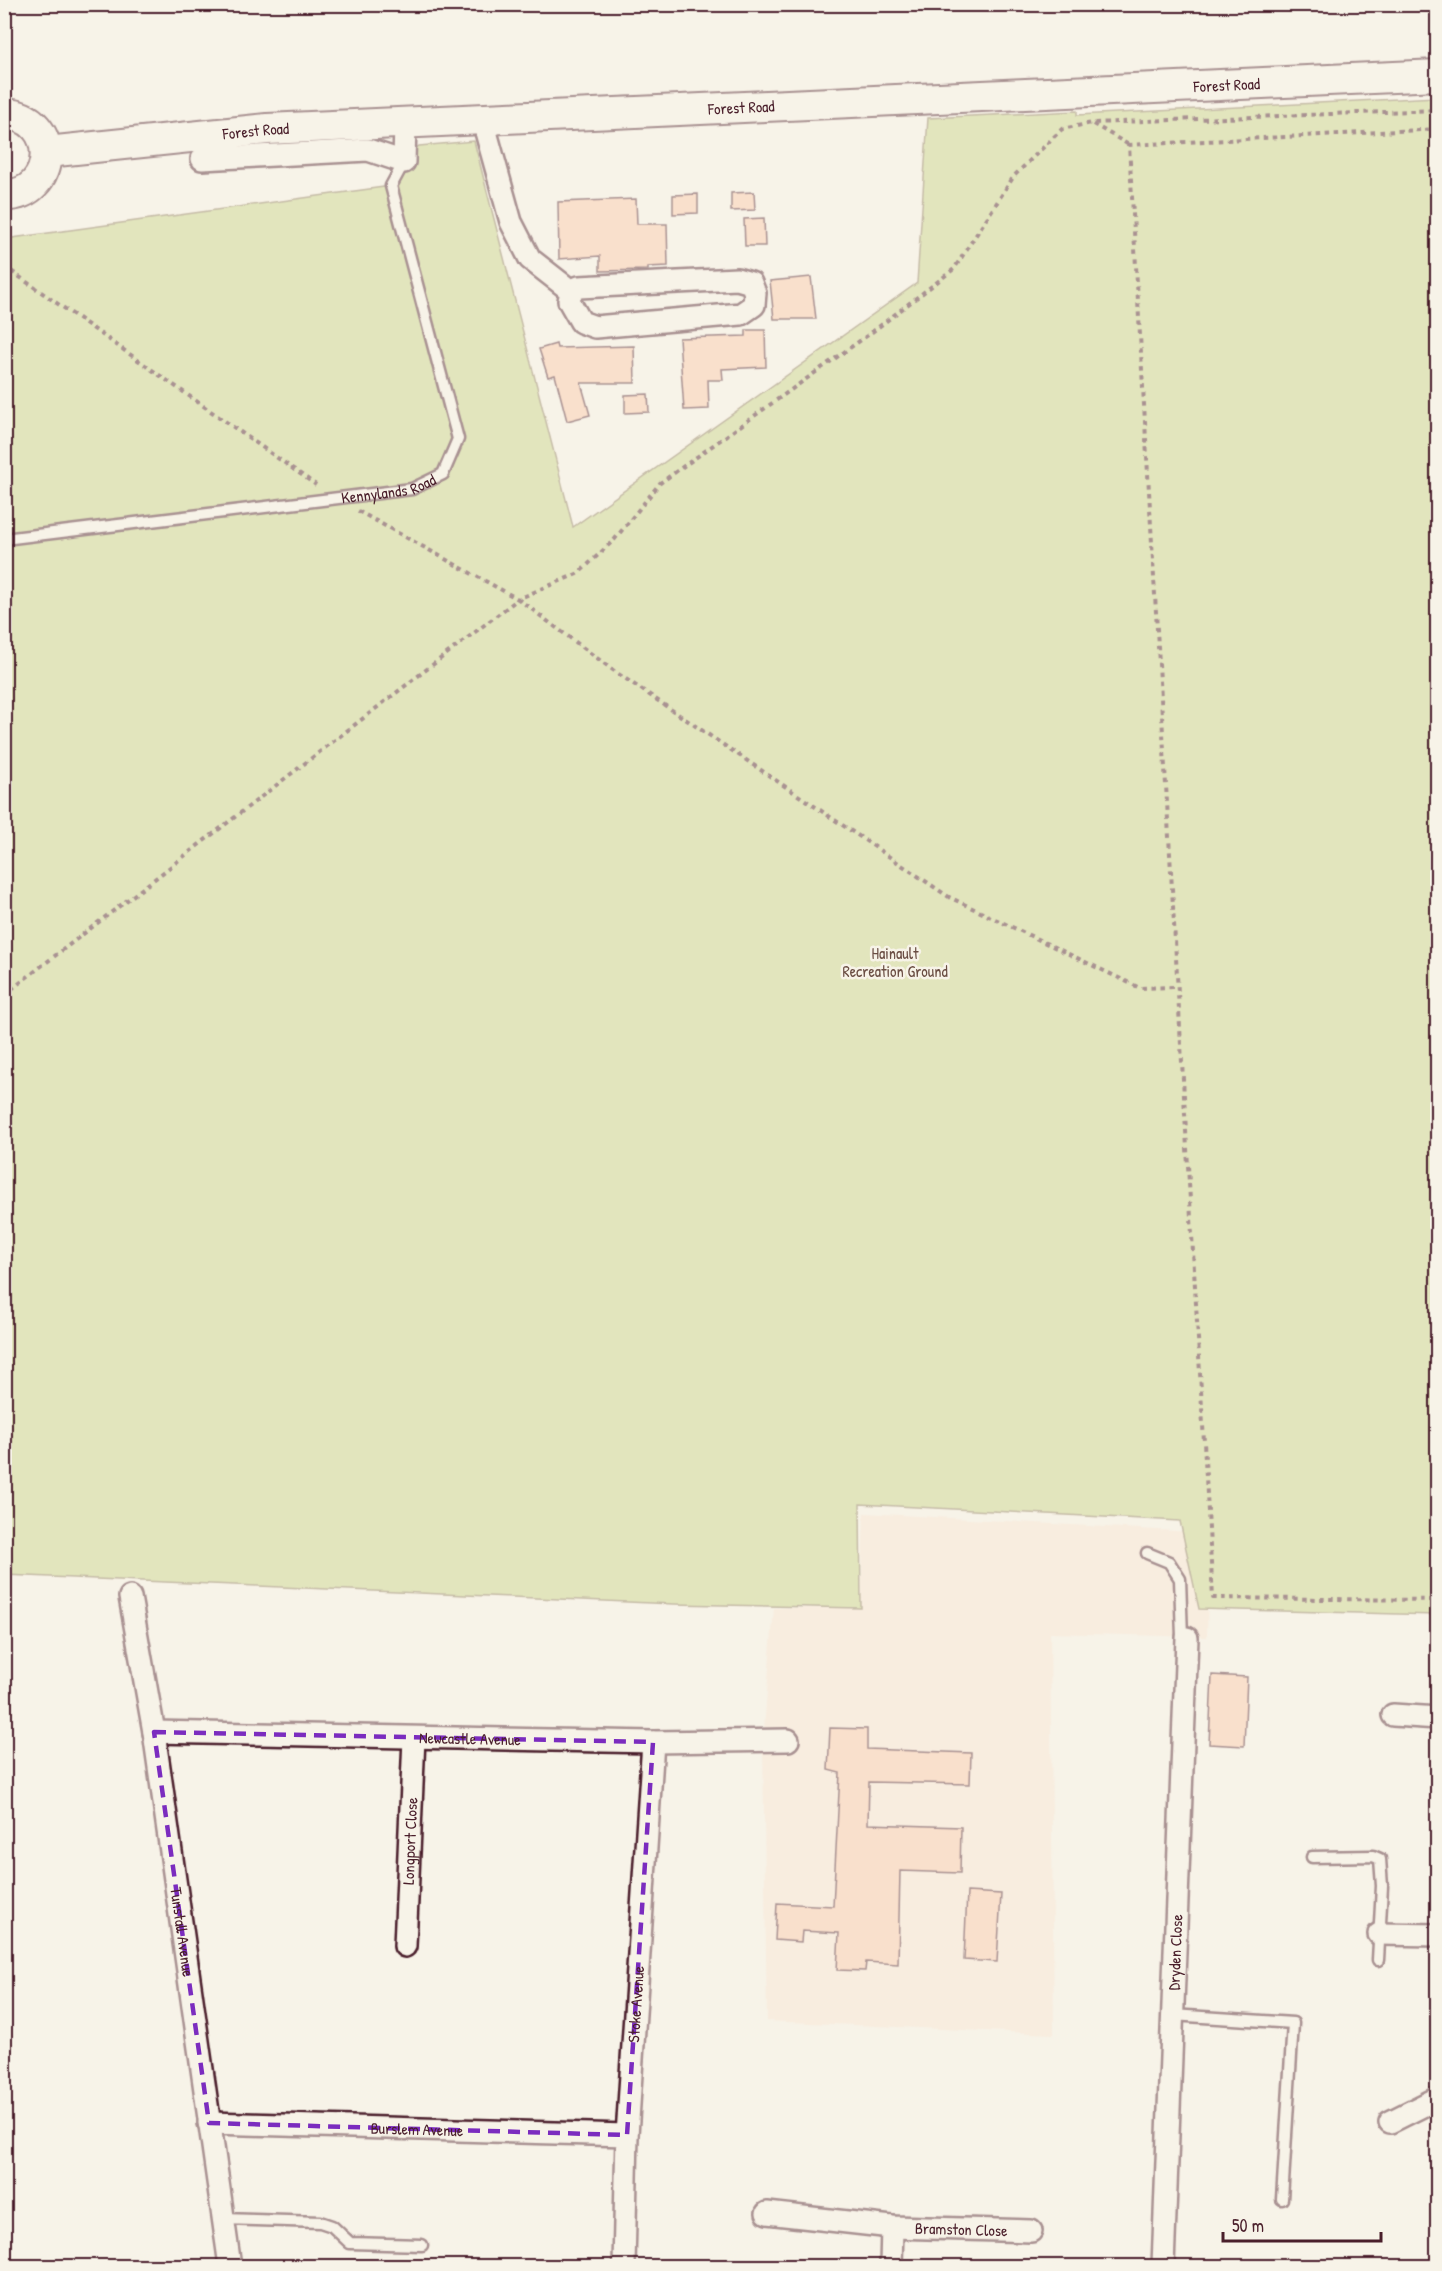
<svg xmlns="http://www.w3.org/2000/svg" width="1442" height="2271" viewBox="0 0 1442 2271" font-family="'Patrick Hand',sans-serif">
	<rect width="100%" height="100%" fill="#f7f3e8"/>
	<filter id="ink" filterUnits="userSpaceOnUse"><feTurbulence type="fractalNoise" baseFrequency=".0167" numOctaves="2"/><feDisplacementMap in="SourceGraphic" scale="12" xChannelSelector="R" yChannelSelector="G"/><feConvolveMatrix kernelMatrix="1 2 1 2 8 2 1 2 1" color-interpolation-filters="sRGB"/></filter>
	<g filter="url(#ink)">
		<path fill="#f8e6d5" d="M864 1513 1209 1533 1207 1637 1050 1633 1054 2034 767 2021 763 1741 774 1608H861Z"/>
		<path fill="#c8d68a" stroke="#897a5a" stroke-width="1.5" d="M1437 97V1615L1199 1609 1180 1521 860 1504 861 1608 674 1604 5 1575V239L391 186 407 155 419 146 474 141 573 527 917 283 928 118 1077 111V115Z"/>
		<path fill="#fbc9aa" stroke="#4a1f2b" stroke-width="1.5" d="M754 192 755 210 731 211V193Z
			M698 194V213L673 214V195Z
			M636 199 637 224H667L668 266 648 267V270L600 271V256L559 259 558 202Z
			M764 218 765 246H745L744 219Z
			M811 277 816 319H774L770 281Z
			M746 330H765L766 367 722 369 723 380H708L709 409 684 410 679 338 746 336Z
			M556 344 557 348 634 346 635 383H581L590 415 567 421 555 375 548 377 539 349Z
			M648 394 649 412 625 413V395Z
			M1212 1675 1247 1677 1244 1746 1209 1744Z
			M830 1728 867 1729V1749L971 1753 970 1784 869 1782 868 1824 961 1827 960 1873 900 1871 898 1964 866 1962 865 1971 837 1970 839 1933 802 1931 801 1942 775 1940 777 1903 833 1906 840 1773 828 1770Z
			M967 1892 1001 1894 997 1962 964 1960Z"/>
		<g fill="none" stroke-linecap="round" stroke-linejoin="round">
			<g stroke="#4a1f2b" stroke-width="15">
				<g id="lane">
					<path id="s1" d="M4 539 412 489 443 474 458 439 391 186 404 162"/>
					<path d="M1147 1553 1169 1562 1180 1579 1182 1637 1187 1638"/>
					<path d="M1312 1857 1373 1856 1380 1859 1382 1886 1378 1960"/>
					<path d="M1172 2015 1293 2023 1282 2199"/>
					<path d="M223 2219 320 2222 332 2226 350 2243 422 2245"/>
				</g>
			</g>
			<g stroke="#4a1f2b" stroke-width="26">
				<g id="street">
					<path d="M483 121 511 222 530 259 571 291 579 287 737 279 751 283 755 293 754 305 741 314 595 327 581 322 569 301 571 291"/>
					<path d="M202 159 368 150 404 162 405 123"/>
					<path id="s2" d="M130 1597 154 1732 230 2266"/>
					<path d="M1393 1715 1438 1718"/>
					<path id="s3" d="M154 1732 653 1742 788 1740"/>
					<path d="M1379 1934 1438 1935"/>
					<path id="s4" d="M405 1946 414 1738"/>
					<path d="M1390 2122 1438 2098"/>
					<path id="s5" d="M209 2123 627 2135"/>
					<path id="s6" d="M767 2213 892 2227 1031 2231"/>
					<path id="s7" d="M624 2266 627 2135 653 1742"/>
					<path d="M891 2266 892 2227"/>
					<path id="s8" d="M1163 2266 1187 1638"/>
				</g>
			</g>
			<g stroke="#4a1f2b" stroke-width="34">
				<g id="secondary">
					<path d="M4 114C62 115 57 197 4 195"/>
					<path id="s9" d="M47 152 267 129 1438 75"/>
				</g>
			</g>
			<path stroke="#4a1f2b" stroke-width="4" stroke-dasharray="4.5 4.5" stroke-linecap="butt" d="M1093 124 1129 145
				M1438 129 1129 145 1213 1598 1438 1600
				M4 266 316 485
				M358 511 518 599 579 573 615 539 660 483 868 335 954 269 1014 176 1062 129 1092 123 1438 110
				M4 995 518 599 617 673 949 897 1140 988 1177 987"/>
			<use href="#lane" stroke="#f7f3e8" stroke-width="10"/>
			<use href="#street" stroke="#f7f3e8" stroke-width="21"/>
			<use href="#secondary" stroke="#f7f3e8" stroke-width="30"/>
		</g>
	</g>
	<path d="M0 0H1442V2271H0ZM154 1732 653 1742 627 2135 209 2123Z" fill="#f7f3e8" fill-opacity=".55" fill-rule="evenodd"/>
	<path fill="none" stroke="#7b2cbf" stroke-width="4.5" stroke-dasharray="12 8" stroke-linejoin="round" d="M154 1732 653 1742 627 2135 209 2123Z"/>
	<g text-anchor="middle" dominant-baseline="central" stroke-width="5" stroke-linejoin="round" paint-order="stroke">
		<g font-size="16" fill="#4a1f2b" stroke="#f7f3e8">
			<text stroke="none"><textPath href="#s9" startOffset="1182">Forest Road</textPath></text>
			<text stroke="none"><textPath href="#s9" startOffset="696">Forest Road</textPath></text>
			<text stroke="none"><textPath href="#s9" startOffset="210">Forest Road</textPath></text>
			<text stroke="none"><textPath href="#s1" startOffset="388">Kennylands Road</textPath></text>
			<text stroke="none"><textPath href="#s3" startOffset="316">Newcastle Avenue</textPath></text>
			<text stroke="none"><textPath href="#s4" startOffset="105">Longport Close</textPath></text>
			<text stroke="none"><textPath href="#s2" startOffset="339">Tunstall Avenue</textPath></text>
			<text stroke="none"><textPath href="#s8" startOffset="314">Dryden Close</textPath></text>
			<text stroke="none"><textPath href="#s7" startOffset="262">Stoke Avenue</textPath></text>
			<text stroke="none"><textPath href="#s5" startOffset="208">Burslem Avenue</textPath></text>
			<text stroke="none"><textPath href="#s6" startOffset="195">Bramston Close</textPath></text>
		</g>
		<g font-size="16" fill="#6a4d43" stroke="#f7f3e8">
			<text x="895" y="953">Hainault<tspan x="895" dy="18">Recreation Ground</tspan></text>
		</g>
	</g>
	<rect width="1442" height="2271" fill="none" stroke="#f7f3e8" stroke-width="24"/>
	<rect x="12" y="12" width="1418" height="2247" fill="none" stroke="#4a1f2b" stroke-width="2" filter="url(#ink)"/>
	<path d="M1223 2232v9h158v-9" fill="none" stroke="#4a1f2b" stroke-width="3"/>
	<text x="1232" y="2232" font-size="18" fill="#4a1f2b" stroke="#f7f3e8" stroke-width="4.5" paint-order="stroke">50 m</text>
</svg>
